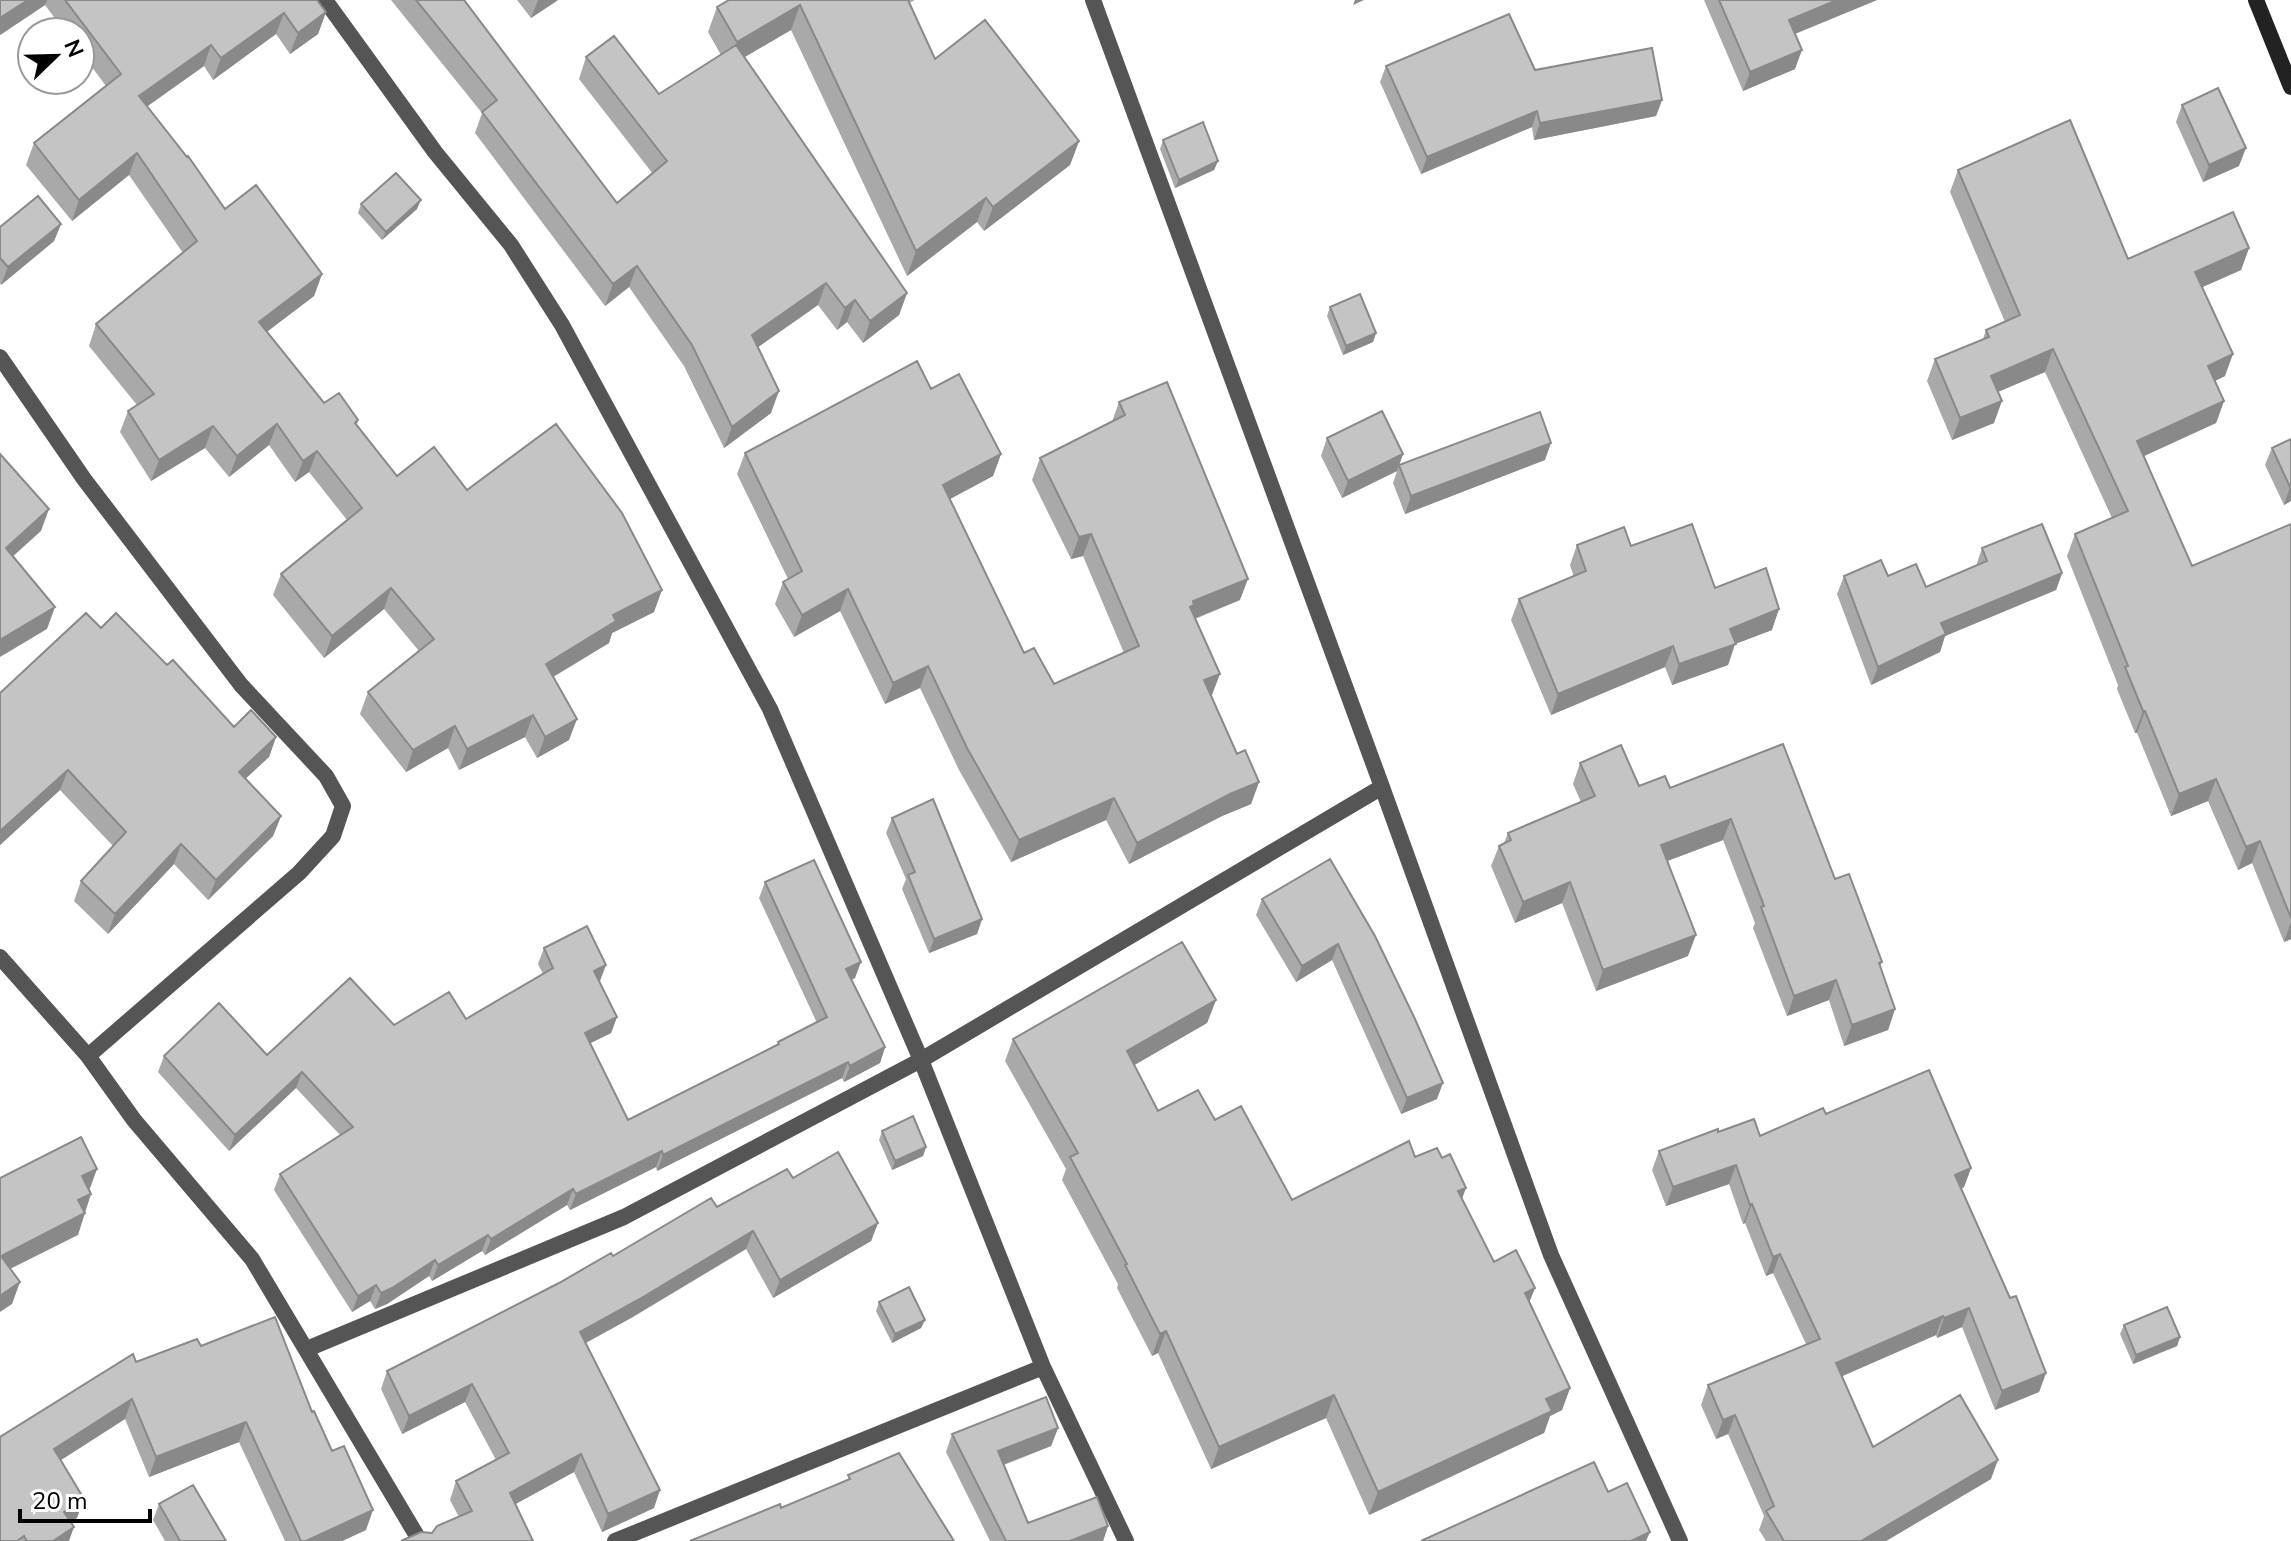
<svg xmlns="http://www.w3.org/2000/svg" width="2291" height="1541" viewBox="0 0 2291 1541" font-family="'Nunito Sans',sans-serif">
	<rect width="100%" height="100%" fill="#fff"/>
	<g fill="none" stroke-linecap="round" stroke-linejoin="round">
		<path stroke="#555" stroke-width="16" d="M325 0 435 152 511 245 562 325 770 709 921 1060 1043 1367 1126 1541
			M1093 0 1382 787 1551 1255 1680 1541
			M0 357 84 479 241 685 326 776 343 806 333 836 299 873 88 1056
			M0 957 88 1056 134 1120 252 1259 420 1541
			M307 1349 624 1217 921 1060 1382 787
			M615 1541 1043 1367"/>
		<path stroke="#222" stroke-width="16" d="M2256 0 2291 87"/>
	</g>
	<path fill="#a9a9a9" d="M0 0H317L326 12 318 34 290 54 276 34 213 80 204 66 147 106 225 209 322 274 314 296 266 332 324 403 358 420 357 424 397 476 467 490 654 612 612 633 609 643 553 677 569 740 537 758 525 737 459 770 448 748 406 772 360 714 368 692 419 651 384 609 324 658 273 595 281 574 347 520 309 472 295 482 269 445 229 477 205 448 151 481 120 432 128 411 137 405 89 346 96 324 183 253 129 175 72 221 26 165 34 143 106 86 80 51V32H65L45 5 0 35Z
		M391 0H466L465 1 617 203 653 174 579 79 586 57 659 94 721 55 708 32 717 7 729 0H915L909 3 935 59 1079 141 1070 165 984 231 977 222 907 276 791 30 744 57 907 293 899 315 863 343 847 322 837 330 818 305 758 347 771 413 724 448 684 366 629 287 605 306 475 133 482 113Z
		M517 0H558L531 18Z
		M1704 0H1877L1795 34V69L1743 91Z
		M1386 66 1535 70 1662 100 1656 116 1534 140 1532 127 1421 174 1380 82Z
		M2182 105 2239 166 2203 182 2176 122Z
		M1163 140 1218 161 1214 170 1175 188 1160 149Z
		M1958 170 2128 259 2249 248 2241 270 2202 287 2225 376 2215 381 2224 401 2216 423 2143 456 2192 566 2291 524V939L2284 942 2252 863 2238 870 2208 801 2171 816 2137 733H2135L2117 689 2118 685 2067 556 2075 534 2112 518 2045 372 1998 392 1994 423 1952 440 1927 381 1935 359 1983 339 1986 330 2005 322 1950 192Z
		M361 204 417 209 382 240 358 213Z
		M61 224 54 241 1 285 0 283V227Z
		M1330 307 1376 333 1373 342 1343 355 1327 316Z
		M931 389 1001 454 993 476 950 499 1024 653 1054 684 1124 653 1083 556 1071 559 1032 480 1040 458 1112 422 1119 402 1240 600 1195 619 1211 696 1237 754 1259 782 1251 804 1222 816 1129 864 1106 820 1011 862 959 770 920 688 885 704 840 611 794 637 775 604 783 582 788 579 737 474 745 453Z
		M1327 438 1403 454 1397 471 1342 498 1321 456Z
		M2291 439V501L2284 505 2265 465 2272 448Z
		M1545 460 1405 514 1393 483 1399 465Z
		M1577 545 1631 546 1715 588 1772 630 1735 644 1728 665 1672 685 1665 667 1551 715 1511 620 1519 599 1574 577 1570 565Z
		M1982 548 2062 573 2056 590 1945 636 1940 652 1871 685 1837 594 1844 576H1888L1926 587 1976 566Z
		M101 628 167 665 234 727 276 737 269 757 245 779 281 816 273 836 208 900 174 864 108 934 74 901 81 881 113 846 60 790 0 845V693Z
		M1783 744 1835 879 1882 962 1880 967 1895 1009 1888 1030 1844 1046 1829 1000 1787 1016 1753 928 1755 923 1723 840 1667 861 1688 956 1596 991 1562 903 1515 923 1491 866 1499 846 1504 843 1508 833 1581 802 1573 784 1580 763 1639 786 1670 788Z
		M892 818 982 919 977 934 929 953 902 889 906 879 886 833Z
		M765 882 855 978 851 980 885 1047 880 1063 844 1082 842 1078 657 1171 656 1167 570 1210 567 1205 485 1255 482 1251 432 1281 429 1276 387 1304 375 1309 370 1301 352 1312 274 1190 280 1174 340 1135 296 1088 229 1151 158 1072 164 1056 267 1055 394 1025 466 1019 543 974 538 964 544 948 600 981 599 982 617 1017 611 1033 590 1043 628 1120 776 1046 778 1042 817 1023 759 898Z
		M1262 899 1375 936 1437 1099 1401 1114 1332 960 1296 982 1256 915Z
		M1216 1000 1207 1023 1134 1065 1158 1111 1215 1120 1292 1200 1415 1157 1462 1200 1494 1262 1535 1288 1529 1302 1570 1388 1562 1410 1550 1416 1544 1433 1369 1515 1326 1418 1211 1469 1158 1353 1152 1356 1117 1288 1118 1284 1062 1180 1066 1169 1005 1061 1013 1039Z
		M1826 1114 1971 1168 1964 1187 1961 1189 2010 1298 2046 1373 2039 1392 1995 1410 1962 1327 1937 1338 1936 1335 1842 1376 1873 1447 1991 1479 1886 1541H1766L1759 1530 1764 1516 1728 1434 1716 1439 1701 1405 1708 1385 1806 1344 1773 1273 1766 1276 1745 1223 1743 1224 1729 1184 1666 1206 1652 1170 1659 1151 1718 1132 1760 1136Z
		M882 1131 926 1147 923 1156 892 1170 879 1140Z
		M793 1178 878 1223 871 1241 773 1298 746 1249 631 1318 585 1343 654 1508 602 1532 574 1472 515 1504 432 1533 459 1517 450 1500 456 1481 496 1460 465 1402 402 1434 381 1389 387 1371 613 1256 717 1207Z
		M879 1302 925 1320 921 1328 892 1343 876 1311Z
		M2124 1325 2180 1337 2177 1346 2133 1364 2120 1334Z
		M201 1346 312 1412 366 1530 342 1541H285L239 1442 149 1477 125 1419 61 1460 77 1518 71 1522 69 1541H0V1437L136 1362Z
		M1058 1428 1051 1446 1004 1465 1028 1523 1108 1526 1103 1541H990L946 1452 952 1434Z
		M159 1504 226 1541H165L153 1520Z"/>
	<path fill="#898989" d="M28 0H47L45 5 0 35V18Z
		M538 0H558L531 18Z
		M1355 0H1364L1353 5Z
		M1837 0H1877L1782 39 1789 20Z
		M800 5 791 30 728 67 737 42Z
		M326 12 318 34 290 54 298 33Z
		M284 13 276 34 213 80 221 58Z
		M211 45 204 66 131 118 139 96Z
		M1802 50 1795 69 1743 91 1750 72Z
		M1662 100 1656 116 1534 140 1540 123Z
		M1537 111 1532 127 1421 174 1427 157Z
		M1079 141 1070 165 984 231 993 207Z
		M2246 148 2239 166 2203 182 2209 165Z
		M137 153 129 175 72 221 79 200Z
		M1218 161 1214 170 1175 188 1179 180Z
		M986 198 977 222 907 276 916 251Z
		M421 200 417 209 382 240 386 232Z
		M61 224 54 241 1 285 8 267Z
		M2249 248 2241 270 2187 294 2195 272Z
		M637 266 629 287 605 306 613 284Z
		M322 274 314 296 251 344 259 322Z
		M826 283 818 305 744 357 752 335Z
		M907 293 899 315 863 343 870 321Z
		M855 300 847 322 837 330 845 308Z
		M1376 333 1373 342 1343 355 1346 346Z
		M2053 349 2045 372 1983 398 1991 376Z
		M2233 354 2225 376 2200 388 2208 366Z
		M779 391 771 413 724 448 732 427Z
		M2002 401 1994 423 1952 440 1960 418Z
		M2224 401 2216 423 2129 463 2137 441Z
		M277 424 269 445 229 477 237 456Z
		M213 426 205 448 151 481 159 460Z
		M1551 443 1545 460 1405 514 1411 496Z
		M317 451 309 472 295 482 303 461Z
		M1001 454 993 476 935 507 943 485Z
		M1403 454 1397 471 1342 498 1348 481Z
		M2290 487H2291V501L2284 505Z
		M49 509 41 531 0 568 6 548Z
		M1091 534 1083 556 1071 559 1079 537Z
		M2062 573 2056 590 1945 636 1940 652 1871 685 1878 667 1941 623Z
		M1248 579 1240 600 1188 621 1182 629 1193 601Z
		M391 588 384 609 324 658 332 636Z
		M848 589 840 611 794 637 802 615Z
		M662 590 654 612 612 633 609 643 538 686 546 664 613 615Z
		M55 607 47 629 0 657V640Z
		M1779 609 1772 630 1735 644 1728 665 1672 685 1679 664 1730 629Z
		M1673 646 1665 667 1551 715 1558 694Z
		M928 666 920 688 885 704 893 683Z
		M1220 674 1212 695 1196 702 1204 680Z
		M2143 711H2145L2137 733H2135Z
		M533 715 525 737 459 770 467 749Z
		M577 719 569 740 537 758 545 737Z
		M455 726 448 748 406 772 413 750Z
		M276 737 269 757 231 792 239 772Z
		M68 770 60 790 0 845V831Z
		M2216 779 2208 801 2171 816 2179 794Z
		M1259 782 1251 804 1222 816 1129 864 1137 843 1230 794Z
		M1114 798 1106 820 1011 862 1019 840Z
		M281 816 273 836 208 900 216 880Z
		M1731 819 1723 840 1654 866 1661 845Z
		M2260 841 2252 863 2238 870 2246 847Z
		M181 844 174 864 108 934 115 914Z
		M1570 882 1562 903 1515 923 1523 902Z
		M982 919 977 934 929 953 934 939Z
		M2291 922V939L2284 942Z
		M1696 935 1688 956 1596 991 1603 970Z
		M1338 944 1332 960 1296 982 1302 966Z
		M861 962 855 978 840 985 846 969Z
		M606 965 600 981 588 987 594 971Z
		M1836 980 1829 1000 1787 1016 1794 996Z
		M1216 1000 1207 1023 1119 1074 1127 1051Z
		M1895 1009 1888 1030 1844 1046 1852 1025Z
		M617 1017 611 1033 579 1049 585 1033Z
		M885 1047 880 1063 844 1082 850 1066Z
		M848 1062 842 1078 657 1171 663 1155Z
		M302 1072 296 1088 229 1151 235 1135Z
		M1443 1083 1437 1099 1401 1114 1407 1098Z
		M926 1147 923 1156 892 1170 895 1161Z
		M662 1151 656 1167 570 1210 576 1194Z
		M1736 1165 1729 1184 1666 1206 1673 1187Z
		M1971 1168 1964 1187 1948 1194 1955 1175Z
		M97 1169 89 1191 82 1176Z
		M1466 1188 1458 1210V1191Z
		M573 1189 567 1205 485 1255 491 1239Z
		M91 1194 78 1235 0 1274 1 1256 78 1200Z
		M1752 1204 1745 1223 1743 1224 1750 1205Z
		M878 1223 871 1241 773 1298 780 1280Z
		M753 1231 746 1249 631 1318 573 1350 580 1332Z
		M488 1235 482 1251 432 1281 438 1265Z
		M1780 1254 1773 1273 1766 1276 1773 1257Z
		M435 1260 429 1276 387 1304 375 1309 381 1293Z
		M20 1282 12 1304 0 1312V1296Z
		M376 1285 370 1301 352 1312 358 1296Z
		M1535 1288 1526 1310 1525 1293Z
		M1969 1308 1962 1327 1937 1338 1944 1318Z
		M1943 1316 1936 1335 1829 1382 1836 1363Z
		M925 1320 921 1328 892 1343 895 1334Z
		M1166 1331 1158 1353 1152 1356 1160 1334Z
		M2180 1337 2177 1346 2133 1364 2136 1355Z
		M2046 1373 2039 1392 1995 1410 2002 1391Z
		M472 1384 465 1402 402 1434 409 1416Z
		M1570 1388 1562 1410 1550 1416 1544 1433 1369 1515 1378 1492 1546 1399Z
		M1334 1395 1326 1418 1211 1469 1219 1447Z
		M132 1399 125 1419 47 1469 54 1449Z
		M1735 1415 1728 1434 1716 1439 1723 1420Z
		M246 1422 239 1442 149 1477 156 1457Z
		M1058 1428 1051 1446 991 1469 998 1451Z
		M581 1454 574 1472 503 1511 510 1493Z
		M1998 1460 1991 1479 1886 1541H1861Z
		M660 1490 654 1508 602 1532 608 1514Z
		M84 1499 77 1518 57 1531 64 1512Z
		M373 1510 366 1530 342 1541H306Z
		M1108 1526 1103 1541H1070Z
		M74 1527 69 1541H53Z
		M1650 1532 1646 1541H1631Z"/>
	<path fill="#c4c4c4" stroke="#898989" stroke-width="2" d="M0 0H28L0 18Z
		M65 0H317L326 12 298 33 284 13 221 58 211 45 139 96 187 157 188 156 225 209 256 185 322 274 259 322 324 403 339 393 358 420 355 423 397 476 434 447 467 490 556 424 622 513 662 590 613 615 616 621 546 664 577 719 545 737 533 715 467 749 455 726 413 750 368 692 434 639 391 588 332 636 281 574 362 508 317 451 303 461 277 424 237 456 213 426 159 460 128 411 154 394 96 324 197 241 137 153 79 200 34 143 121 74Z
		M416 0H464L617 203 667 161 586 57 614 36 659 94 736 45 907 293 870 321 855 300 845 308 826 283 752 335 779 391 732 427 692 345 637 266 613 284 482 112 497 100Z
		M729 0H908L935 59 985 20 1079 141 993 207 986 198 916 251 800 5 737 42 717 7Z
		M1719 0H1837L1789 20 1802 50 1750 72Z
		M1509 14 1535 70 1652 48 1662 100 1540 123 1537 111 1427 157 1386 66Z
		M2218 88 2246 148 2209 165 2182 105Z
		M2070 120 2128 259 2233 212 2249 248 2195 272 2233 354 2208 366 2224 401 2137 441 2192 566 2291 524V918L2260 841 2246 847 2216 779 2179 794 2145 711H2143L2125 667 2128 666 2075 534 2128 511 2053 349 1991 376 2002 401 1960 418 1935 359 1989 337 1986 330 2020 315 1958 170Z
		M1203 122 1218 161 1179 180 1163 140Z
		M396 173 421 200 386 232 361 204Z
		M38 196 61 224 8 267 0 258V227Z
		M1360 294 1376 333 1346 346 1330 307Z
		M917 361 931 389 959 374 1001 454 943 485 1024 653 1034 648 1054 684 1139 646 1091 534 1079 537 1040 458 1125 415 1119 402 1167 382 1248 579 1193 601 1194 605 1190 607 1220 674 1204 680 1237 754 1245 750 1259 782 1230 794 1137 843 1114 798 1019 840 967 748 928 666 893 683 848 589 802 615 783 582 802 571 745 453Z
		M1382 411 1403 454 1348 481 1327 438Z
		M1540 412 1551 443 1411 496 1399 465Z
		M2291 439V487H2290L2272 448Z
		M0 454 49 509 6 548 55 607 0 640Z
		M1692 524 1715 588 1766 568 1779 609 1730 629 1736 644 1679 664 1673 646 1558 694 1519 599 1586 571 1577 545 1624 527 1631 546Z
		M2042 524 2062 573 1941 623 1946 634 1878 667 1844 576 1881 560 1888 576 1916 564 1926 587 1987 561 1982 548Z
		M86 613 101 628 116 613 167 665 173 660 234 727 251 710 276 737 239 772 281 816 216 880 181 844 115 914 81 881 126 832 68 770 0 831V693Z
		M1783 744 1835 879 1849 874 1882 962 1879 963 1895 1009 1852 1025 1836 980 1794 996 1761 907 1764 906 1731 819 1661 845 1696 935 1603 970 1570 882 1523 902 1499 846 1511 840 1508 833 1595 796 1580 763 1621 745 1639 786 1665 776 1670 788Z
		M933 799 982 919 934 939 908 875 915 872 892 818Z
		M1330 859 1375 936 1415 1019 1443 1083 1407 1098 1338 944 1302 966 1262 899Z
		M814 860 861 962 846 969 885 1047 850 1066 848 1062 663 1155 662 1151 576 1194 573 1189 491 1239 488 1235 438 1265 435 1260 392 1288 381 1293 376 1285 358 1296 280 1174 353 1127 302 1072 235 1135 164 1056 219 1003 267 1055 350 978 394 1025 449 992 466 1019 553 968 544 948 587 926 606 965 594 971 617 1017 585 1033 628 1120 779 1044 778 1042 827 1017 765 882Z
		M1182 942 1216 1000 1127 1051 1158 1111 1198 1090 1215 1120 1241 1106 1292 1200 1409 1141 1415 1157 1437 1148 1442 1158 1450 1154 1466 1188 1458 1191 1494 1262 1516 1250 1535 1288 1525 1293 1570 1388 1546 1399 1552 1411 1378 1492 1334 1395 1219 1447 1166 1331 1160 1334 1125 1265 1127 1264 1070 1157 1078 1153 1013 1039Z
		M1929 1070 1971 1168 1955 1175 2010 1298 2016 1296 2046 1373 2002 1391 1969 1308 1944 1318 1943 1316 1836 1363 1873 1447 1960 1395 1998 1460 1861 1541H1784L1766 1511 1774 1506 1735 1415 1723 1420 1708 1385 1820 1339 1780 1254 1773 1257 1752 1204 1750 1205 1736 1165 1673 1187 1659 1151 1718 1129V1132L1754 1119 1760 1136 1823 1108 1826 1114Z
		M913 1116 926 1147 895 1161 882 1131Z
		M81 1137 97 1169 82 1176 91 1194 78 1200 85 1213 1 1256 20 1282 0 1296V1178Z
		M838 1152 878 1223 780 1280 753 1231 638 1300 580 1332 660 1490 608 1514 581 1454 510 1493 533 1541H401L421 1532 432 1533 437 1526 472 1511 456 1481 509 1453 472 1384 409 1416 387 1371 559 1283 611 1253 613 1256 711 1198 717 1207 787 1169 793 1178Z
		M909 1287 925 1320 895 1334 879 1302Z
		M2167 1307 2180 1337 2136 1355 2124 1325Z
		M275 1317 312 1412 314 1411 332 1451 344 1446 373 1510 306 1541H301L246 1422 156 1457 132 1399 54 1449 84 1499 64 1512 74 1527 53 1541H27L24 1536 17 1541H0V1437L133 1354 136 1362 197 1339 201 1346Z
		M1046 1397 1058 1428 998 1451 1028 1523 1097 1497 1108 1526 1070 1541H1006L952 1434Z
		M899 1453 954 1541H690L780 1504 781 1508 850 1479 848 1475Z
		M1594 1462 1608 1492 1627 1483 1650 1532 1631 1541H1421Z
		M193 1485 226 1541H180L159 1504Z"/>
	<g transform="translate(56 56) rotate(67)"><circle r="38" fill="#ffffff" stroke="#999999" stroke-width="2"/>
	<path d="M0-6L14 30L0 20L-14 30Z" fill="#000000"/>
	<text y="-12" font-size="22" font-weight="bold" text-anchor="middle" fill="#000000">N</text>
	</g>
	<path d="M20 1509v12h130v-12" fill="none" stroke="#000000" stroke-width="4"/>
	<text x="32" y="1509" font-size="24" fill="#000000" stroke="#ffffff" stroke-width="6" paint-order="stroke">20 m</text>
</svg>
